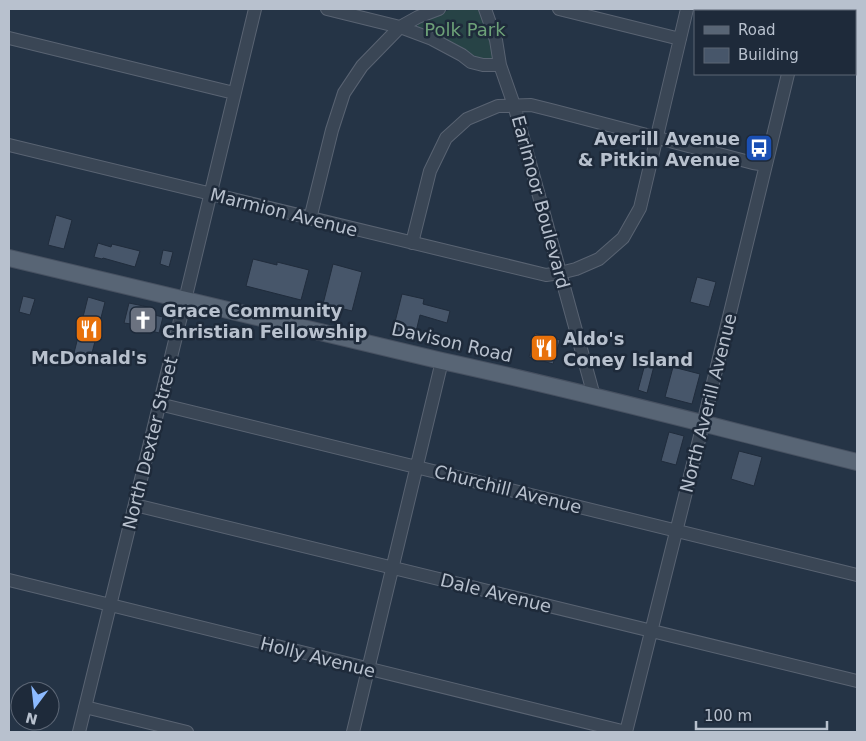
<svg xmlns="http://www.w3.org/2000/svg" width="866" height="741" viewBox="0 0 866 741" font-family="'DejaVu Sans',sans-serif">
	<rect width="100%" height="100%" fill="#253446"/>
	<path fill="#274346" d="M452 9H478L484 22 494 54 491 59 484 60 466 52 418 27V23L421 20Z"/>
	<path fill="#47566a" stroke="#202c3c" d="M56 215 72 220 64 249 48 245Z
		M98 243 111 247 112 244 140 251 135 267 103 258 102 259 94 257Z
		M163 250 173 252 169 267 160 264Z
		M253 259 277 265V262L309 270 301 300 246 286Z
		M333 264 362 272 352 311 323 304Z
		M697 277 716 282 709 307 690 302Z
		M402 294 424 299 423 304 450 311 447 323 420 315 415 336 393 330Z
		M23 296 35 299 30 315 19 312Z
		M88 297 105 302 91 357 89 356 88 361 73 357Z
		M129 303 148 307 146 313 163 317 159 333 152 331 151 334 130 328 131 324 124 323Z
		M535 333 560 340 553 364 529 357Z
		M645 364 654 366 647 393 638 390Z
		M673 367 700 374 692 404 665 397Z
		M669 432 684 436 676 465 661 461Z
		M739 451 762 457 754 486 731 479Z"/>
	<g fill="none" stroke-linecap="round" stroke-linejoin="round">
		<g stroke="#596372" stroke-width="14">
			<path id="minor" d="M327 9 400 27 432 39 462 55 471 62 483 65H500
				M485 9 496 40 500 65 514 105 594 396
				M559 9 680 39
				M803 11 804 9
				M9 38 234 93
				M9 145 546 275 560 273 576 269 599 259 623 238 640 208 687 9
				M310 219 332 130 344 93 362 66 400 27 418 17 439 9
				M412 243 430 171 446 138 467 119 498 106 531 105 555 111 658 138 753 163 766 165
				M159 404 857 575
				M135 505 857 681
				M9 580 626 732
				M85 707 187 732
				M79 732 185 300 255 9
				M353 732 442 361
				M626 732 703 424 788 74"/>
		</g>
		<g stroke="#475161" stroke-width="18">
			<path id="major" d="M9 258 442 361C581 391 719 428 857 462"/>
		</g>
		<use href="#minor" stroke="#3a4655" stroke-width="12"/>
		<use href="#major" stroke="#586575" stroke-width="16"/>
	</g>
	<defs>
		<g id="bus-square" transform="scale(1.4375)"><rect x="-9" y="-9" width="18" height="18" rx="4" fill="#1a4fb4" stroke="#1e2a3a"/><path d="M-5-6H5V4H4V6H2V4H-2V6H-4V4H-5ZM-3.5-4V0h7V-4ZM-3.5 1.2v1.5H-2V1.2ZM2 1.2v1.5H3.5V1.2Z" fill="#fff"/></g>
		<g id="church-square" transform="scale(1.4375)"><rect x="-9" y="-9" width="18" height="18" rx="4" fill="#6b7280" stroke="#1e2a3a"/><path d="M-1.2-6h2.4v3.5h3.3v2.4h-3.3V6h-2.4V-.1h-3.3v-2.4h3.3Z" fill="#fff"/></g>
		<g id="restaurant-square" transform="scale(1.4375)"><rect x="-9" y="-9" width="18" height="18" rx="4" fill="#e8710a" stroke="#1e2a3a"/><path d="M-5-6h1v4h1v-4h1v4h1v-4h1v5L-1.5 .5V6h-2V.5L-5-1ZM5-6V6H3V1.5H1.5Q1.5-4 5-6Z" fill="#fff"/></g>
	</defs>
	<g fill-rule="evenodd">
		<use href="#bus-square" x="759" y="148"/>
		<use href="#church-square" x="143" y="320"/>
		<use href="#restaurant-square" x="89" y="329"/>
		<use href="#restaurant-square" x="544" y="348"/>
	</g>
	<g text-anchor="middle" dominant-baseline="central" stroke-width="5" stroke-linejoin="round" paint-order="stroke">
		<g font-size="18" fill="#6da178" stroke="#1e2a3a">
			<text x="465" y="29">Polk Park</text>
		</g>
		<g font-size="18" font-weight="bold" fill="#b8c1ce" stroke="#1e2a3a" text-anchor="start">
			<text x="740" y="138" text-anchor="end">Averill Avenue<tspan x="740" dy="21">&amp; Pitkin Avenue</tspan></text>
			<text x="162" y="310">Grace Community<tspan x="162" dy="21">Christian Fellowship</tspan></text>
			<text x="563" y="338">Aldo's<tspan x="563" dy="21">Coney Island</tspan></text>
			<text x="89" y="357" text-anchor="middle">McDonald's</text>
		</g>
		<g font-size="18" fill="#b8c1ce" stroke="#1e2a3a">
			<text transform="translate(541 202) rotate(75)">Earlmoor Boulevard</text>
			<text transform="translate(284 212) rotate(14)">Marmion Avenue</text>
			<text transform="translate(452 342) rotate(13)">Davison Road</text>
			<text transform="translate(708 403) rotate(-76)">North Averill Avenue</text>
			<text transform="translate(150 443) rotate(-76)">North Dexter Street</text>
			<text transform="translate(508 489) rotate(14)">Churchill Avenue</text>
			<text transform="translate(496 593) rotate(14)">Dale Avenue</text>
			<text transform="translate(318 657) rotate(14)">Holly Avenue</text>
		</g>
	</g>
	<rect width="866" height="741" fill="none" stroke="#b8c1ce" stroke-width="20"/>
	<rect x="694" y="10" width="162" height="65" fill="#1e2a3a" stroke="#5c6675"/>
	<rect x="704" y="26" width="25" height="8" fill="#586575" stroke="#5c6675"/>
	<text x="738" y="35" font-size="15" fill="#b8c1ce">Road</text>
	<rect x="704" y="48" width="25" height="15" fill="#47566a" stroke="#5c6675"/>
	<text x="738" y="60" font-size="15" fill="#b8c1ce">Building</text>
	<g transform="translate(35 706) rotate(195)"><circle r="24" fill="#1e2a3a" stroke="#5c6675"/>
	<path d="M0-4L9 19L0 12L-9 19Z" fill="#8cbaff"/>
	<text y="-8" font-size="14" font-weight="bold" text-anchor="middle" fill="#b8c1ce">N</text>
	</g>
	<path d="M696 721v8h131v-8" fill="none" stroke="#b8c1ce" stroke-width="2.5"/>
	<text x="704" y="721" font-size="15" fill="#b8c1ce" stroke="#1e2a3a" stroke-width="4" paint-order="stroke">100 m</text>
</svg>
